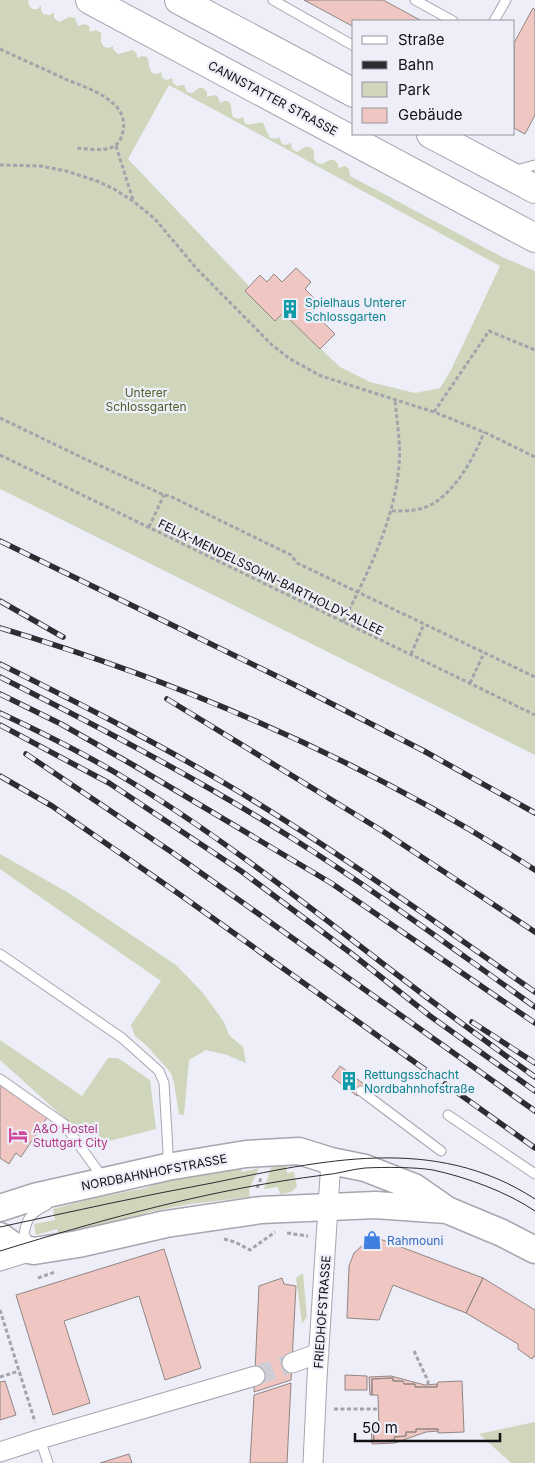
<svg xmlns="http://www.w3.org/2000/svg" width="535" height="1463" viewBox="0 0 535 1463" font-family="Inter,sans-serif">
	<rect width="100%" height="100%" fill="#edeef8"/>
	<path fill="#cfd6bc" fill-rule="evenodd" d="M0 0H28L29 5 32 9H38L41 5V10L43 14 50 15 54 12V18L59 22 69 17 75 18 78 26 84 24 89 26 90 32 96 30 101 33V42L104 47 110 48 113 46V49L118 54 133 50 137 54V58L142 56 147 57C150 63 148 68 152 73L157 74 161 72 162 78 167 80 172 78 173 83 177 86 184 85 187 92 192 93 199 88H203L207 92V97L214 95 218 97 220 103C234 96 230 110 233 117L238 119 243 117C245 131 255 121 263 123L270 138 276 139 279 137 282 144 285 145 291 143 292 149 297 152 305 147H310L314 151V159L317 163 322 164 330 160H334L338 164V168L345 166 349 169 350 176 502 257 535 271V755L0 489ZM169 85 500 266 451 370 440 388 415 393 370 382 340 367 283 313 245 291 249 286 128 159Z
		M0 854 72 895 176 965 203 993 224 1022 229 1035 243 1047 246 1063 227 1055 206 1050 189 1060 184 1115 179 1114 174 1083 171 1073 147 1046 135 1036 131 1025 161 981 0 869Z
		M0 1040 82 1096 108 1058H118L150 1080 156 1129 102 1143 96 1129 81 1133 0 1060Z
		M273 1161 285 1162 287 1173 294 1172 297 1187 291 1192 280 1194 278 1187 264 1189Z
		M240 1165 242 1172 259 1168 249 1190 250 1197 190 1204 149 1212 121 1223 60 1238 57 1229 36 1235 34 1224 55 1220 53 1209 94 1198 146 1188 174 1175Z
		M303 1273 307 1317 302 1323 296 1278Z
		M535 1422V1463H511L479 1434Z"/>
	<path fill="#efc6c1" stroke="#918684" d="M304 0H383L422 21H354V27Z
		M533 8 535 10V115L525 134 514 128V43Z
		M296 268 311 282 305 289 320 304 313 312 335 334 320 349 283 313 275 321 245 291 260 275 267 282 274 274 282 282Z
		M340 1066 365 1085 357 1096 332 1077Z
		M0 1084 48 1116 21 1157 16 1153 9 1164 0 1158Z
		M380 1239 483 1278 466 1313 393 1285 379 1320 347 1318 349 1266 354 1253 364 1244 372 1240Z
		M164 1249 201 1368 165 1380 139 1296 64 1321 90 1403 53 1415 16 1295Z
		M282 1278 284 1284 296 1286 291 1380 254 1392 259 1286Z
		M483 1278 535 1310V1357L534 1356 532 1359 518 1349V1344L466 1313Z
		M345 1375 367 1376V1390H345Z
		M391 1376 425 1385 437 1384V1387H415V1384H404L403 1381H393V1378L372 1379V1395H370L369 1377Z
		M393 1378V1381H403L404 1384H415V1387H437L438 1382 462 1381 464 1432 438 1433V1429H416V1432H406V1436L394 1437 395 1440 374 1441 373 1425H379L378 1395H372V1379Z
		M5 1381 16 1415 0 1420V1382Z
		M291 1383 287 1463H250L254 1395Z
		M373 1425 374 1441 395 1440 394 1437 406 1436V1432H416V1429H438V1431L426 1432 395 1443 372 1444 371 1426Z
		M129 1454 132 1463H100Z"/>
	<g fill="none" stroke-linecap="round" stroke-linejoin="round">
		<path stroke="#cccdd6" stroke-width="19" stroke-dasharray="19 9" stroke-linecap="butt" d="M255 1376 292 1363"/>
		<g stroke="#a6a6b0" stroke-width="11">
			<path id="lane" d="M273 0 354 46
				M415 0 453 21
				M494 21 506 0
				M513 171 535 165
				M0 954 122 1038 159 1071 164 1083 168 1151 167 1164
				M0 1079 64 1124 103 1178
				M361 1091 441 1151
				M448 1115 535 1174
				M30 1245 24 1234C27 1217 31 1213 47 1205
				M40 1439 48 1463"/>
		</g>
		<g stroke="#a6a6b0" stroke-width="21">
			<path id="street" d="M0 1261 32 1251
				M292 1363 319 1353
				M0 1452 40 1439 255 1376
				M313 1463 317 1378 331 1161"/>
		</g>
		<g stroke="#a6a6b0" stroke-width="29">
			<path id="secondary" d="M0 1208 34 1197 167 1167 246 1154 299 1151 331 1161 365 1168 414 1187 447 1210 502 1233 535 1250
				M0 1236 15 1247 34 1251 78 1244 166 1224 261 1210 375 1205 446 1210"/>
		</g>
		<g stroke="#a6a6b0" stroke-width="30">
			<path id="primary" d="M90 0 535 238
				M179 0 354 93
				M431 134 535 189"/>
		</g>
		<path stroke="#a3a3ab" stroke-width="3" stroke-dasharray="4 2.5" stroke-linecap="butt" d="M0 49C21 59 42 68 63 78 81 86 107 93 119 110 124 117 125 127 122 135 117 155 92 149 76 148
			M116 146 133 200
			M0 165 40 166 66 171 97 181 114 189 133 201 155 219 197 269 272 345 290 359 321 376 434 412 484 432 535 457
			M434 412 489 331 535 350
			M0 418 85 459 164 495 170 496 291 555 297 563 535 677
			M0 455 535 715
			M392 511C402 511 413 511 423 508 451 500 475 457 484 432
			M149 527 164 495
			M343 622C368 572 394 522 399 466 401 445 397 422 395 401
			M411 654 424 624
			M470 683 484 653
			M257 1188 262 1176
			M287 1233 308 1236
			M224 1239 235 1242 250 1250 275 1232
			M38 1278 55 1272
			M0 1310 35 1422
			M414 1351 428 1381V1387
			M0 1377 19 1371
			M334 1409H378"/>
		<use href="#lane" stroke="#fff" stroke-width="9"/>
		<use href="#street" stroke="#fff" stroke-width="19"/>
		<use href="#secondary" stroke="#fff" stroke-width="26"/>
		<use href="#primary" stroke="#fff" stroke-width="28"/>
		<path stroke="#2d2d31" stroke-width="1" d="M0 1227C70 1212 141 1196 212 1183 321 1161 434 1133 535 1199
			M0 1251C107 1218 213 1189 324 1175 338 1174 352 1169 365 1168 385 1167 414 1167 433 1170 466 1177 507 1192 535 1211"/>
		<g stroke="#2d2d31" stroke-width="5.5">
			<path id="rail" d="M0 541 299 687 424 751 535 813
				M0 601 63 637
				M0 628C187 684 371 764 535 870
				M0 664C78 703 156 742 231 787 336 850 435 922 535 992
				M0 677C101 728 200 780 295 840 377 892 456 951 535 1007
				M0 694 61 724 133 765 331 883 535 1023
				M167 699 384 832 535 932
				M0 713C45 734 89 756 131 782 239 848 336 929 437 1005 469 1029 502 1053 535 1077
				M0 725 109 783 241 871 352 954 430 1016 535 1091
				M26 754 173 853 535 1111
				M0 776 52 806 179 894 535 1148
				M472 1022 535 1063"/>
		</g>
		<use href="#rail" stroke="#edeef8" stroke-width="4" stroke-dasharray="11" stroke-linecap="butt"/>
	</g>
	<defs>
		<g id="building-bare" transform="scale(1.5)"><path d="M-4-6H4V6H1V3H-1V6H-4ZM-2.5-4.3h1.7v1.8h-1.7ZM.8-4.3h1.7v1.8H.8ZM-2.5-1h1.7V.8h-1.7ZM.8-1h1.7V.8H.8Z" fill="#0f9aa8" stroke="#edeef8" stroke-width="2.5" paint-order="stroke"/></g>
		<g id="hotel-bare" transform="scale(1.5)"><path d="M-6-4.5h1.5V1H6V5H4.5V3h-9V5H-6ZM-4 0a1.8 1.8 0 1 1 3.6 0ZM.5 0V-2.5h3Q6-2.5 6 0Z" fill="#d1479c" stroke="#edeef8" stroke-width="2.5" paint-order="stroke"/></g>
		<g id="shop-bare" transform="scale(1.5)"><path d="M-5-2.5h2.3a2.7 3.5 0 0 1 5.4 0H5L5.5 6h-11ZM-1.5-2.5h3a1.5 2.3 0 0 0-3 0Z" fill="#3f7fe0" stroke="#edeef8" stroke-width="2.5" paint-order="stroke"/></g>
	</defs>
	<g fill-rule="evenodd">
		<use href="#building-bare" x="290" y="309"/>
		<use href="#building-bare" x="349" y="1081"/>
		<use href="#hotel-bare" x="18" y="1135"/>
		<use href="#shop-bare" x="372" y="1240"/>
	</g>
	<g text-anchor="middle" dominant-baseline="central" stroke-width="4.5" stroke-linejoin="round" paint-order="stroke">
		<g font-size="12" fill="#121215" stroke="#edeef8">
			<text transform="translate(273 98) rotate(28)">CANNSTATTER STRASSE</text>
			<text transform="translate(271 577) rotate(26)">FELIX-MENDELSSOHN-BARTHOLDY-ALLEE</text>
			<text transform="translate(154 1172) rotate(-11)">NORDBAHNHOFSTRASSE</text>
			<text transform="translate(322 1312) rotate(-86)">FRIEDHOFSTRASSE</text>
		</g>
		<g font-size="12" fill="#0d838f" stroke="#edeef8" text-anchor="start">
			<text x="305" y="302">Spielhaus Unterer<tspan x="305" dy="14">Schlossgarten</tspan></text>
			<text x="364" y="1074">Rettungsschacht<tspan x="364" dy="14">Nordbahnhofstraße</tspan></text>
		</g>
		<g font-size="12" fill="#515c27" stroke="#edeef8">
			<text x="146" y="392">Unterer<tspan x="146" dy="14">Schlossgarten</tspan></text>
		</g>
		<g font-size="12" fill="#b23c85" stroke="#edeef8" text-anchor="start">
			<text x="33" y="1128">A&amp;O Hostel<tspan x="33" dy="14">Stuttgart City</tspan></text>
		</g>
		<g font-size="12" fill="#366cbe" stroke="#edeef8" text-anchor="start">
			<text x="387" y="1240">Rahmouni</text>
		</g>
	</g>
	<rect x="352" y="20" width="162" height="115" fill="#edeef8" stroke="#95969d"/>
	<rect x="362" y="36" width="25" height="8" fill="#ffffff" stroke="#95969d"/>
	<text x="398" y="45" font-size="15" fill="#121215">Straße</text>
	<rect x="362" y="61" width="25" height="8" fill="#2d2d31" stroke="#95969d"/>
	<text x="398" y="70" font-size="15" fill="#121215">Bahn</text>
	<rect x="362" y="82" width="25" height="15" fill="#cfd6bc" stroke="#95969d"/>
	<text x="398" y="95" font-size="15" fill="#121215">Park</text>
	<rect x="362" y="108" width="25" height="15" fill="#efc6c1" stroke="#95969d"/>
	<text x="398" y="120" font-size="15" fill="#121215">Gebäude</text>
	<path d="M355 1433v8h145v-8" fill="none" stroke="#121215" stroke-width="2.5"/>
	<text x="362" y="1433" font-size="15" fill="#121215" stroke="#edeef8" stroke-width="4" paint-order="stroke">50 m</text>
</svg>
